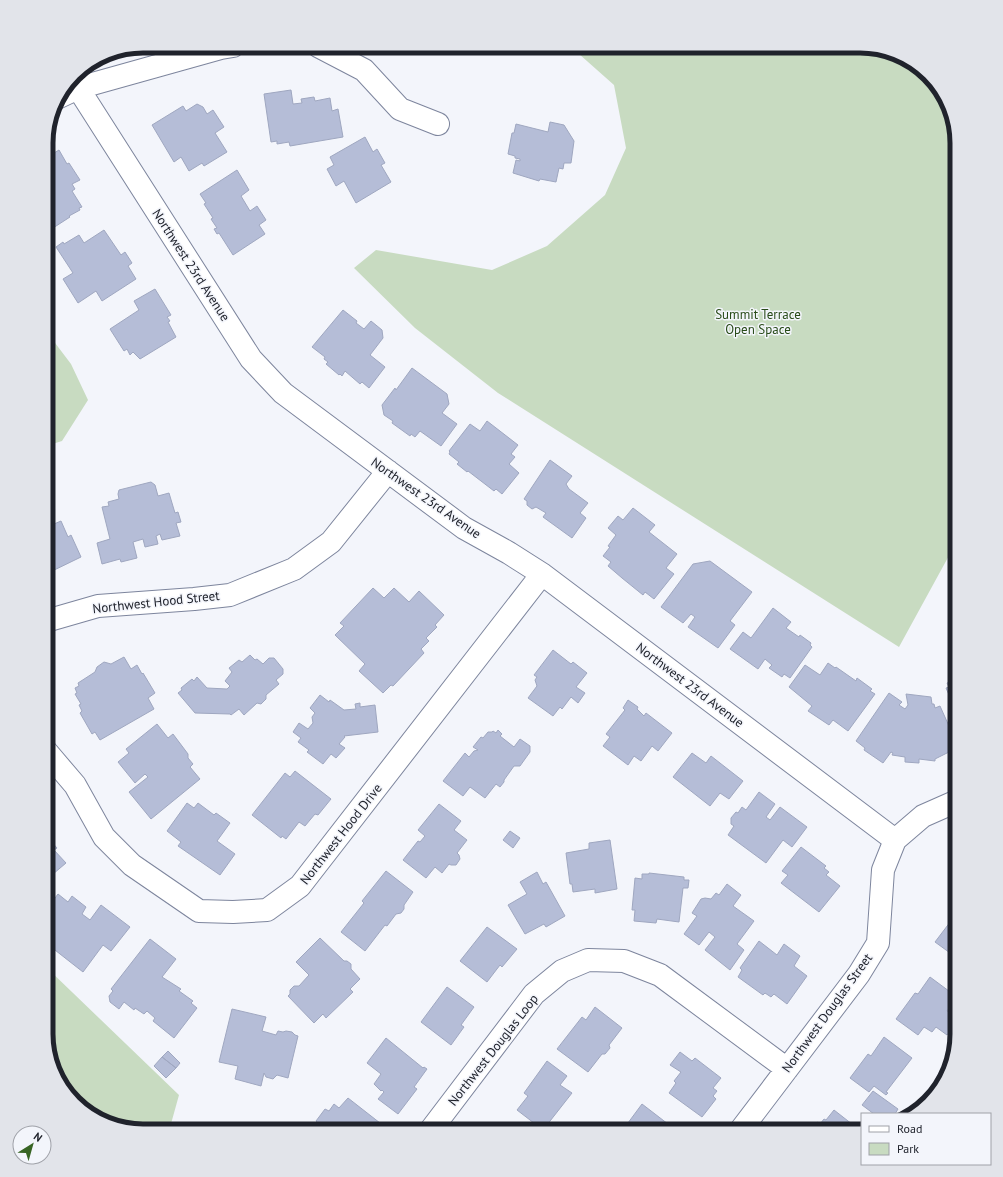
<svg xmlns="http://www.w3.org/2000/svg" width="1003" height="1177" viewBox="0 0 1003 1177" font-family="'PT Sans',sans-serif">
	<rect width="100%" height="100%" fill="#f3f5fb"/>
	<path fill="#c8dbc1" d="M570 46H866L903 56 937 84 952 111 957 142V541L899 647 498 393 415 328 354 268 376 250 492 270 547 246 605 195 626 148 614 85Z
		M46 331 71 364 88 400 62 441 46 446Z
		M46 967 179 1095 169 1131H142L100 1121 66 1093 51 1065 46 1035Z"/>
	<path fill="#b5bdd7" stroke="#9fa7c0" d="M291 90 293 104 302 103 301 99 314 97 315 101 330 98 332 111 338 109 343 137 290 146 289 142 277 144V141L271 142 264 94Z
		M197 104 203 107 207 114 213 110 224 127 215 133 227 152 204 166 202 163 189 171 181 157 174 162 152 125 183 106 186 111Z
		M550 122 564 125 574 141 571 163H564L563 169 559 168 556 182 540 179 539 181 513 173 516 160 520 161V159L515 158V156L508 154 512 133H514L516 124 548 132Z
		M365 137 373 152 377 149 385 163 381 165 391 182 356 203 344 181 336 186 327 169 334 165 330 157Z
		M59 150 67 164 69 163 80 180 72 184 75 189 72 191 82 207 79 208 80 210 69 216 70 217 53 228 48 219 46 220V158Z
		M237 170 249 190 241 196 250 211 257 206 266 220 259 225 265 234 233 255 219 233 217 234 214 229 217 228 211 219 213 218 204 204 206 203 200 194Z
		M104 230 121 255 125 252 132 263 128 266 136 279 102 301 96 291 78 303 63 279 73 273 56 247 63 242 64 244 79 235 84 243Z
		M155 289 171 315 167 317 170 321 168 322 176 337 140 359 133 352 130 355 127 349 124 351 110 329 139 310 134 301Z
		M343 310 357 321 356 323 364 329 371 321 382 330 383 338 370 355 385 367 369 388 362 382 360 384 345 371 342 376 340 374 339 375 326 364 328 362 324 359 325 357 312 347Z
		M412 368 447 394 449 404 442 413 457 424 441 446 420 431 415 437 411 434 410 436 392 423 393 421 384 415 382 405 395 388 396 390Z
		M487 421 518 445 511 454 515 457 509 464 519 473 502 494 496 489 494 491 468 471 467 472 457 464 459 462 449 454 450 452 449 451 470 424 480 431Z
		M550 460 572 476 566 484 569 489 588 503 580 513 586 518 572 538 543 517 546 513 536 507 532 509 527 505V501L524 499Z
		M151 482 155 485 158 496 169 493 175 513 178 512 181 522 176 523 180 536 162 540 160 534 156 536 158 544 145 547 143 539 133 542 137 558 121 562 120 559 102 564 97 543 110 539 102 507 109 506 108 502 119 499 118 494 119 490Z
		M633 508 655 525 649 532 677 554 666 568 674 574 654 599 645 592 643 595 622 578 608 566 611 562 603 556 610 547 608 546 616 535 608 528 618 516 623 520Z
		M61 521 68 537 71 535 81 557 46 574V525L47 527Z
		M710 561 752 592 730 621 735 625 718 648 688 627 695 617 691 614 683 623 661 607 693 564Z
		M373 588 384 598 394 588 409 602 419 591 444 615 435 625 437 627 426 638 429 641 421 649 424 653 393 686 391 685 383 693 359 671 365 664 335 635 344 626 340 623Z
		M773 608 791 622 786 628 799 637 800 635 811 643 810 645 812 647 790 678 784 674 782 677 769 668 772 665 765 659 758 669 730 649 743 632 751 638Z
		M553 650 571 664 573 662 587 673 576 687 585 693 578 703 571 697 562 709 560 707 553 716 528 698 537 686 535 680 537 677 534 675Z
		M250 655 255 660 257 659 263 664 269 658H274L283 669V674L276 680 279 684 266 695V699L261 704 257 703 244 715 239 709 231 715 230 714 195 713 178 693 182 690 181 688 192 679 194 681 197 677 207 688 227 689 230 686 225 681 232 672 229 668 239 660 242 662Z
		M124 657 131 669 137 665 142 674 143 673 155 693 148 698 154 709 100 740 95 732 92 734 80 713 82 711 79 705 81 704 75 694 77 693 75 688 79 686 78 683 95 672 97 667 104 662 111 664Z
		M828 663 835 668 836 667 856 681 857 678 872 689 870 691 875 694 848 731 833 720 829 725 808 711 812 706 789 687 805 665 820 675Z
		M957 675V713L946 688 949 687 947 683 956 679 955 676Z
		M889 693 902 702 899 705 905 709 908 705 906 694 931 697 932 704H934L935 708 940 706 957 744V748L935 759V761L919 759V763L905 762V757L892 755 893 753 891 752 883 763 864 750 865 748 856 741Z
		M320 695 329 702 330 700 344 710 356 709 355 704 360 703V707L375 705 378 732 344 736 345 737 339 744 345 748 336 758 331 754 323 764 307 752 309 750 298 742 301 738 293 732 299 723 308 729 313 723 312 717 315 713 310 708Z
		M628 700 638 707 637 709 644 716 646 713 672 733 658 751 652 746 641 761 634 756 628 765 603 746 610 737 606 734 625 710 623 708Z
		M157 724 168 738 173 734 188 754V758L193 764 190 767 200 779 151 819 129 792 148 777 145 774 135 783 118 762 129 753 126 749Z
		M498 730 502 734 500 736 514 747 520 739 530 746V752L520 766H514L504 780V782L500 787 496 784 485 798 470 787 463 796 443 781 465 753 469 757 474 751 478 750 473 747 481 737 483 738 488 732H492L493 731 496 733Z
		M692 753 706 763 711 756 743 781 729 799 720 793 710 806 673 777Z
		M295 771 331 799 318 815 315 814 305 826 299 822 286 839 282 836 281 838 252 815 285 773 290 777Z
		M759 792 775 804 766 817 770 820 780 807 807 827 792 847 783 840 766 863 728 835 734 826 731 824V818L736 812 738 813 742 807 746 810Z
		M187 803 194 808 198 803 214 815 216 813 230 823 217 841 235 854 220 875 178 846 181 842 167 831Z
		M439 804 461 821 454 830 467 840 457 853 459 855 460 859 456 865H451L449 864 442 873 435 867 426 878 403 860 418 841 420 842 425 836 418 830Z
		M46 830 51 836 48 838 57 848 54 850 66 863 46 880Z
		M510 831 520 838 513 848 503 840Z
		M610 840 617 889 595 893V889L573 892 572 884H570L566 853 589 849V843Z
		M801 847 826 866 824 868 829 872 826 875 840 886 819 912 781 883 788 875 782 871Z
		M386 871 413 892 404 905V909L401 913 396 914 387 926 385 925 365 951 341 932 364 903 362 901Z
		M537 872 543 884 546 882 565 916 546 927 544 924 525 934 508 905 527 894 520 882Z
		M649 873 684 877V880H689L688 888H683L679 922 657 919 656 923 634 921 635 910H632L635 878 642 879V874H649Z
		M727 884 741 895 733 906 754 921 737 944 744 950 730 970 705 950 715 937 709 932 699 945 684 934 697 916 692 913 701 899 705 898 711 899 716 893 719 895Z
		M58 894 68 902 72 896 86 907 82 914 90 920 101 905 130 927 111 951 103 945 83 972 46 943V910Z
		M957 913V958L935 942Z
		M487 927 517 949 502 967 500 965 487 982 460 961Z
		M320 938 344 961H347L351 964V969L360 979 350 989 353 992 326 1018 323 1014 314 1023 288 996 290 994V990L294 986H299L309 975 296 962Z
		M150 939 176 959 162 977 181 989 179 991 193 1001 191 1003 197 1008 174 1038 153 1021 155 1018 147 1011 144 1014 135 1008 134 1010 124 1002 119 1009 110 1002 109 996 113 991 111 989Z
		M759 941 777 955 784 944 800 956 794 966 807 976 787 1004 774 994 771 997 765 993 763 995 738 977 742 970 740 968Z
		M930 977 957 997 947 1011 957 1018V1020L947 1035 936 1027 932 1032 924 1027 918 1035 896 1019 915 993 918 994Z
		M447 987 474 1007 461 1025 464 1027 451 1045 421 1022Z
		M595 1007 622 1028 609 1045 610 1048 605 1054H602L588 1072 557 1049 582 1017 586 1020Z
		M232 1009 266 1017 262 1031 276 1035 278 1031 283 1032 286 1031 292 1032 295 1035 298 1036 288 1078 277 1075 273 1079 266 1077 264 1073 261 1086 235 1079 238 1066 219 1062Z
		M884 1037 912 1058 886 1092 888 1093 886 1095 874 1086 869 1092 850 1078 868 1054 871 1056Z
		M386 1038 423 1068 424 1067 427 1069 414 1087 417 1089 398 1114 378 1099 384 1092 382 1090 381 1091 374 1084 381 1074 367 1063Z
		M168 1051 180 1063 176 1068 162 1057Z
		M680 1052 692 1061 695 1058 721 1078 713 1088 717 1091 713 1096 716 1099 702 1117 669 1093 676 1083 674 1081 681 1072 670 1065Z
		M162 1057 176 1068 166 1078 154 1066Z
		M547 1061 567 1076 560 1085 572 1093 543 1130 517 1110 528 1096 524 1093Z
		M873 1091 898 1109 895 1114H874L862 1105Z
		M348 1098 380 1123 374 1131H323L324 1129 316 1121 325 1109 329 1111 334 1104 339 1108Z
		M642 1104 668 1124 669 1123 679 1131H622Z
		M834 1110 857 1128 854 1131H810L817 1122 820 1124 824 1119 826 1120Z"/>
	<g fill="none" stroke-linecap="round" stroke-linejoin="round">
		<g stroke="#7d859d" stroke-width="24">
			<path id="minor" d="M318 46 364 70 400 109 438 124
				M73 78 78 88 251 359 283 393 464 528 509 553 542 574 895 840
				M57 98 78 88 221 48 233 46
				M46 621 98 606 194 599 230 595 294 569 331 542 388 471
				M46 751 75 785 104 837 132 865 199 911 233 912 267 910 300 886 542 574
				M430 1131 534 994 562 971 588 960 624 961 660 975 787 1069
				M740 1131 859 974 878 943 883 870 895 840 923 816 957 801"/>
		</g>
		<use href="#minor" stroke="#fff" stroke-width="22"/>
	</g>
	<g text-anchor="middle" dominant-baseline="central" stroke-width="3" stroke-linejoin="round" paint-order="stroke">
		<g font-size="13" fill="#20232c" stroke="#f3f5fb">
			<text transform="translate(191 265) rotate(57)">Northwest 23rd Avenue</text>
			<text transform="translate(426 498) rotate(35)">Northwest 23rd Avenue</text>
			<text transform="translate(156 602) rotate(-6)">Northwest Hood Street</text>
			<text transform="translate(690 685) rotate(37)">Northwest 23rd Avenue</text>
			<text transform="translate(341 834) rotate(-52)">Northwest Hood Drive</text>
			<text transform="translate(827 1013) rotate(-54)">Northwest Douglas Street</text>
			<text transform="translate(493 1050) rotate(-52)">Northwest Douglas Loop</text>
		</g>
		<g font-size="13" fill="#284b18" stroke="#f3f5fb">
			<text x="758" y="314">Summit Terrace<tspan x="758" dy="15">Open Space</tspan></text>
		</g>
	</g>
	<path d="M0 0H1003V1177H0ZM143 53H860A90 90 0 0 1 950 143V1034A90 90 0 0 1 860 1124H143A90 90 0 0 1 53 1034V143A90 90 0 0 1 143 53Z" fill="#e2e4ea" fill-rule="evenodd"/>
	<path fill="none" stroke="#20232c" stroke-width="5" d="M143 53H860A90 90 0 0 1 950 143V1034A90 90 0 0 1 860 1124H143A90 90 0 0 1 53 1034V143A90 90 0 0 1 143 53Z"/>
	<rect x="861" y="1113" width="130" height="52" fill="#f3f5fb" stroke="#9fa1a8"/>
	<rect x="869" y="1126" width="20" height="6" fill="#ffffff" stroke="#9fa1a8"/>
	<text x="897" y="1133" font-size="12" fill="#20232c">Road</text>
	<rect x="869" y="1143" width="20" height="12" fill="#c8dbc1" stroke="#9fa1a8"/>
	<text x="897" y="1153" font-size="12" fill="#20232c">Park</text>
	<g transform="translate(32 1145) rotate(37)"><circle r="19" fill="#f3f5fb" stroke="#9fa1a8"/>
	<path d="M0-3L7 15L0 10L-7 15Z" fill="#376423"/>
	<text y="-6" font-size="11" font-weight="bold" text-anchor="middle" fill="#20232c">N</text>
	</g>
</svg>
